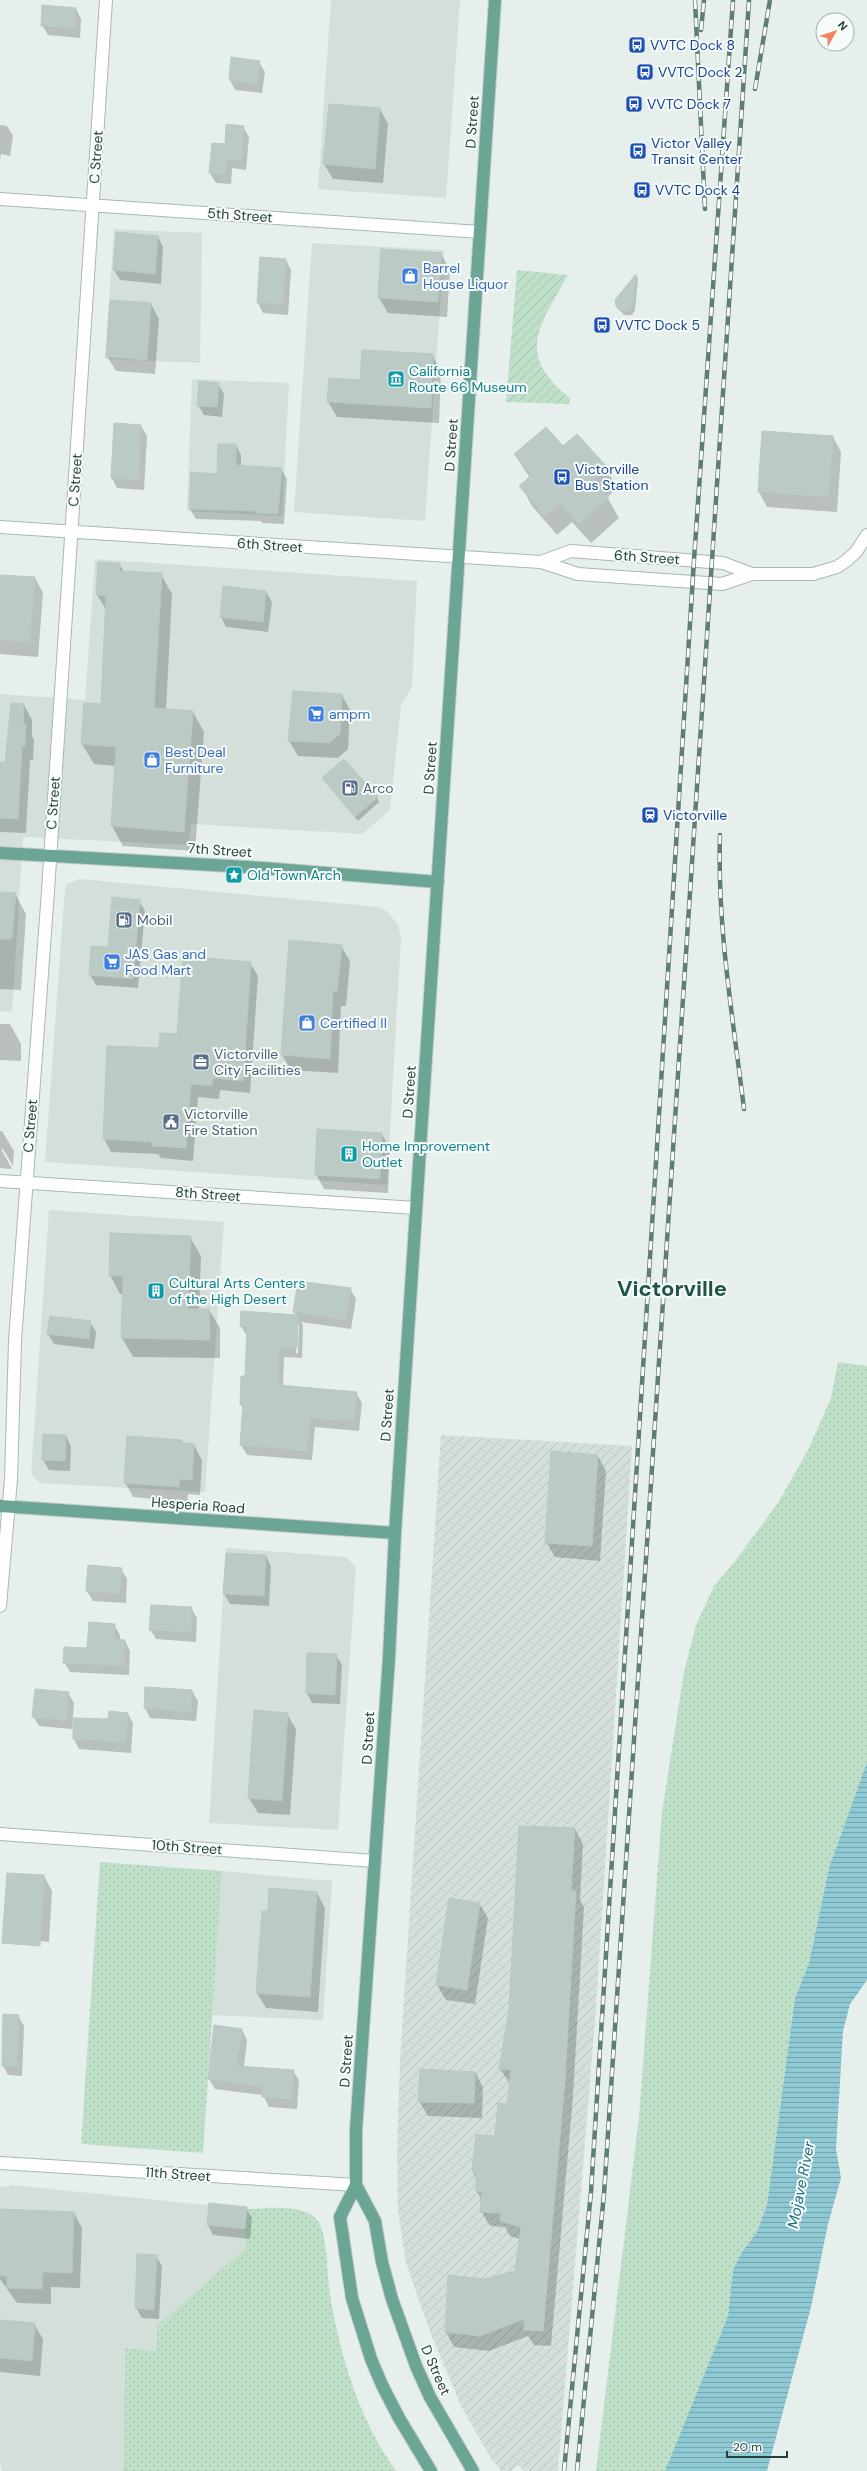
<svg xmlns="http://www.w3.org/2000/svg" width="867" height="2471" viewBox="0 0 867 2471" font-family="'DM Sans',sans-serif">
	<defs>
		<pattern id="industrial-furrows" width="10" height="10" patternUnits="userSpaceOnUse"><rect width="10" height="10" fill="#d4dfda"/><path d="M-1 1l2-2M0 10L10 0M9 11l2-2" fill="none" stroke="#b6c1bc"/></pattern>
		<pattern id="grass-dots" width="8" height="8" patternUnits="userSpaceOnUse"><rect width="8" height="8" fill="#bfe0c8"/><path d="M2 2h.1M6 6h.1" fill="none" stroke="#a4c1ad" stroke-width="1.8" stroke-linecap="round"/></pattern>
		<pattern id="garden-furrows" width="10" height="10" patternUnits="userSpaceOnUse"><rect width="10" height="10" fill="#bfe0c8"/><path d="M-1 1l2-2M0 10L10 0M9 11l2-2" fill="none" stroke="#a4c1ad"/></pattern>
		<pattern id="water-rules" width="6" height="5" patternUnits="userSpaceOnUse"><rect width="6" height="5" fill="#8ec9d4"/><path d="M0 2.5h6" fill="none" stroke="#74a5ad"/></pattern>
	</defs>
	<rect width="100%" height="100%" fill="#e6efeb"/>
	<path fill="#d4dfda" d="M331 0H460L446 198 318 189Z
		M114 229 202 233 200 363 105 359Z
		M312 243 444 250 425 521 294 512Z
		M192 379 289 383 282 516 187 511Z
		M95 559 417 581 412 687 401 705 390 810 362 834 191 824 189 845 23 837 12 1012 0 1011V694L85 700Z
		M80 879 379 907 389 913 398 925 401 937 387 1185 45 1162 64 902 66 884Z
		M49 1210 224 1222 205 1492 40 1483 31 1474Z
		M226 1548 346 1557 356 1567 338 1830 209 1823Z
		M222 1871 332 1881 323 2020 212 2015Z
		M12 2185 245 2209 246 2248 159 2325 158 2351 125 2348 123 2471H2L0 2462V2187Z"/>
	<path fill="url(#industrial-furrows)" d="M441 1435 632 1446 596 2008 558 2471H524L518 2465 511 2471H501L490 2457 461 2406 431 2334 406 2263 398 2211 397 2151 400 2060Z"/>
	<path fill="url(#grass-dots)" d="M838 1362 867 1366V1762L829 1868 809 1963 795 1998 767 2205 757 2232 742 2252 733 2270 728 2316 665 2471H596L639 2117 662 1812 684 1672 696 1625 714 1586 736 1560 778 1503 808 1450 831 1398Z
		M100 1862 222 1871 203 2153 81 2144Z
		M245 2209C266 2209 299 2203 315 2218 329 2230 326 2275 330 2294 340 2356 359 2419 396 2471H123L125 2348 157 2351V2326L246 2248Z"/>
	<path fill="url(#garden-furrows)" d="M517 270 568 275C539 327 515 354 570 398L569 404 506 402Z"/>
	<path fill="url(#water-rules)" d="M867 1762V1980L850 2004 843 2031 836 2149 841 2178 828 2224 811 2307 767 2471H665L728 2316 733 2270 742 2252 757 2232 767 2205 795 1998 809 1963 829 1868Z"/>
	<path fill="#0003" fill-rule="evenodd" d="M76 9 81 19 80 38 48 35 42 25Z
		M259 62 265 72 262 93 235 90 230 80Z
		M380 109 388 124 383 183 333 179 324 164Z
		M0 125 7 126 13 136 10 156 1 154 0 160Z
		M243 127 249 137 246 170 232 168 231 184 216 183 210 173 226 145Z
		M117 233 158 237 163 247 161 284 120 280 114 270Z
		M441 254 450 269 447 317 388 313 379 298Z
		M286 260 291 270 288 315 263 313 258 303Z
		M636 275 638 279 635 310 632 315H624L617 306Z
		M151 304 159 319 155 374 116 371 107 356Z
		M432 355 441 370 439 423 337 417 328 402 330 379 361 381Z
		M218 384 224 394 222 417 204 415 198 405Z
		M115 424 141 426 147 436 144 490 117 488 112 478Z
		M833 437 841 452 837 512 767 507 759 492Z
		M236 445 241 455V466L281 469 287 479 284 524 262 523 261 521 196 519 190 509 192 473 218 475Z
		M563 448 606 468 617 488 607 497 619 518 591 543 572 522 557 535 532 506 521 486 530 478 515 455Z
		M99 563 119 564 124 572 161 574 172 594 166 710 193 712 204 732 195 851 123 846 112 826 116 766 94 764 82 744 85 704 102 705 107 611 97 595Z
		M0 576 35 578 43 593 38 657 0 654Z
		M266 592 272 602 268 632 226 627 221 617Z
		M342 695 350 710 348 749 338 758 298 756 289 741Z
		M24 705 32 720V736L34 740 33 760H30L26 833 0 832V763L6 764Z
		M323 779 377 797 379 802 358 821Z
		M0 893 15 894 26 914 21 990 0 989Z
		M139 901 145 911 138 988 96 985 90 975 92 947 109 948Z
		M290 941 341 946 350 961 346 1006H341L338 1073 291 1070 282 1055Z
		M250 963 258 976 250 1093 220 1090 219 1099 198 1097 193 1161 161 1158 158 1154 111 1152 104 1139 108 1047 159 1050 178 1036Z
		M0 1024H10L21 1044V1061L0 1060Z
		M0 1131H2L14 1151 13 1166 3 1149H1L12 1169 0 1168Z
		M382 1134 390 1149 388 1193 324 1189 316 1174Z
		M190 1237 201 1256 199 1310H209L220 1328V1358L133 1357 122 1338 124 1294H120L110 1275Z
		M350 1289 356 1299 351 1329 301 1322 303 1325 302 1358 284 1357 283 1387 356 1393 362 1403 359 1431 315 1427 312 1460 247 1455 241 1445 244 1410 241 1405 246 1377 247 1336 241 1326 296 1316 294 1312ZM297 1324H299L298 1353H296Z
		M50 1317 90 1322 96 1332 94 1349 54 1344 48 1334Z
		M66 1436 71 1446 70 1471 49 1470 43 1460Z
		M182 1441 184 1444 194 1445 202 1460 200 1495 188 1494 187 1502 133 1497 125 1482Z
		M598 1456 606 1471 600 1561 555 1557 546 1542Z
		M266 1556 271 1566 269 1606 230 1604 224 1594Z
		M121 1569 127 1579 126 1603 93 1601 87 1591Z
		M191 1608 197 1618 196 1642 156 1639 150 1629Z
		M114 1625 120 1635V1641H125L130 1651 129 1675 70 1672 64 1662 88 1649Z
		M308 1654 336 1655 342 1665 340 1704 312 1703 307 1693Z
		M192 1691 198 1701 196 1721 150 1718 145 1708Z
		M68 1693 74 1703 72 1729 39 1726 33 1716Z
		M128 1714 133 1723 131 1753 79 1749 74 1739 109 1720Z
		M287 1714 296 1729 290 1815 258 1813 249 1798Z
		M575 1829 583 1844 580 1900 584 1907 573 2096 551 2346 534 2345 528 2336 489 2351 454 2347 446 2332 516 2271 520 2239 510 2236 505 2227 490 2226 481 2211 482 2201 477 2191V2179L473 2172 496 2137 508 2105 510 2084 500 2069Z
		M44 1876 52 1891 49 1942 13 1938Z
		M317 1893 325 1908 318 2012 266 2008 257 1993 268 1913Z
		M479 1903 488 1918 475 2004 446 2000 437 1985Z
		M18 2016 24 2026 22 2076 8 2075 3 2065Z
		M242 2030 247 2040 244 2067 293 2071 299 2080 297 2109 269 2107 263 2095 215 2089 209 2079Z
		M475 2072 483 2087 482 2118 428 2116 419 2101Z
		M210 2204 246 2208 252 2218 250 2239 213 2235 208 2225Z
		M0 2210 74 2213 82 2228 80 2288 51 2287V2304L17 2303 0 2279Z
		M156 2256 162 2266 159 2319 142 2318 136 2308Z
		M0 2321 34 2324 43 2339 40 2376 0 2372Z"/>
	<path fill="#bbcac4" stroke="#b8c9c2" d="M42 5 76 8 75 28 41 26Z
		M231 57 260 61 257 84 229 80Z
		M329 104 380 108 375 169 323 164Z
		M226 124 244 126 241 160 227 159 225 175 209 173 212 143 225 144Z
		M116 232 158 236 155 274 113 270Z
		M381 249 442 253 438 302 378 298Z
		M260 257 286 259 283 305 257 303Z
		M636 274 633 305 629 310 620 311 616 306 615 300Z
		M110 300 151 303 147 360 106 357Z
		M362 350 433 354 431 408 327 402 329 378 360 380Z
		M199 381 219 383 217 407 197 406Z
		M114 423 141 425 139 480 111 478Z
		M546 427 563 446 577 434 607 467 593 480 609 498 579 524 560 503 545 516 519 486 532 475 514 454Z
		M762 431 833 436 829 497 758 492Z
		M218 444H236V465L282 468 278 514 256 513V511L189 509 191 472 217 474Z
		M98 562 120 563 119 571 162 573 154 708 193 711 184 832 111 826 116 747 81 744 84 703 101 704 106 596 96 595Z
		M0 575 35 577 30 642 0 640Z
		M223 586 266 591 263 622 220 617Z
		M293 691 342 694 340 734 329 743 288 741Z
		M11 703 24 704 23 724H26L25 746H22L18 819 0 818V762L5 763Z
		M344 759 378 797 355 817 322 778Z
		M0 892 16 893 12 939H0Z
		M112 897 140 900 133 979 89 975 91 946 108 947Z
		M289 940 342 945 337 991H333L330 1059 281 1055Z
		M183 956 251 962 243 1081 213 1078 212 1086 191 1084 186 1148 152 1146V1142L103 1139 107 1046 159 1048 160 1033 177 1034Z
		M317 1129 382 1133 380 1179 315 1175Z
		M110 1233 191 1236 188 1309H209L210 1340 121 1338 123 1276H109Z
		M298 1281 351 1288 346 1320 293 1312Z
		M241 1311 298 1315 297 1348H279L278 1385 357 1392 354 1421 310 1418 307 1451 240 1445 243 1405H240L241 1376H245L247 1327 240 1326Z
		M50 1316 91 1321 89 1339 47 1334Z
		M43 1434 66 1435 65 1461 42 1460Z
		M127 1436 182 1440V1443L194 1444 192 1480 179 1479V1487L124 1483Z
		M551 1451 598 1455 592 1546 545 1543Z
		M226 1553 266 1555 264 1596 223 1594Z
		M88 1565 122 1568 120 1594 86 1591Z
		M151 1605 192 1607 191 1632 149 1630Z
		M89 1622 115 1624 114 1639 125 1640 124 1666 63 1663 64 1647 87 1648Z
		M307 1653 337 1654 335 1695 306 1693Z
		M145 1687 192 1690 191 1712 144 1708Z
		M35 1689 69 1692 66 1720 32 1717Z
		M254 1710 288 1713 282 1801 248 1798Z
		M109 1711 128 1713 126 1743 73 1739V1718L108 1719Z
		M519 1826 575 1828 571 1891H576L565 2080 543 2331 524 2330V2319L480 2336 445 2332 448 2275 485 2279 515 2271 521 2227 500 2221 501 2213 480 2212 482 2192 476 2191V2174L472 2172 476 2135 495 2136 498 2103 507 2104 511 2070 499 2069 509 2010Z
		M7 1873 44 1875 40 1946 2 1943Z
		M269 1888 317 1892 310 1997 256 1993 262 1911H268Z
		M449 1898 480 1903 467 1990 436 1985Z
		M3 2014 19 2015 17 2066H2Z
		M214 2025 242 2029 237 2066 294 2070 292 2099 262 2097 263 2087 208 2079Z
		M420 2069 475 2072 474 2103 418 2102Z
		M209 2203 247 2207 245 2229 207 2225Z
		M0 2209 74 2212 72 2273 43 2272 42 2289 7 2288V2276L0 2275Z
		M137 2254 157 2255 154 2310 135 2308Z
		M0 2320 35 2323 32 2361 0 2358Z"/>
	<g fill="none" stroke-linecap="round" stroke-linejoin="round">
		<g stroke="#a8b8b2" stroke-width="14">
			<path id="minor" d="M0 199 480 232
				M0 527 541 562 578 574 722 584 752 574
				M541 562 571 551 723 563 752 574H813L837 567 846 561 856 552 867 535
				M0 1181 416 1208
				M0 1606 11 1479 15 1341 48 891 106 0
				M0 1834 375 1861
				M0 2163 356 2185"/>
		</g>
		<g stroke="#c2cac8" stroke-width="14">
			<path id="major" d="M0 853 263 868 438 882
				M0 1506 395 1533
				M356 2185 375 2221 382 2262 392 2299 416 2366 430 2397 473 2471
				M431 2471 399 2418 382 2385 371 2359 352 2298 340 2217 356 2185V2130L389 1658 395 1533 495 0"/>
		</g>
		<use href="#minor" stroke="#fff" stroke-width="12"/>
		<use href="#major" stroke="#6aa596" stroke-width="12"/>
		<g stroke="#5f7d75" stroke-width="4.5">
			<path id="rail" d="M695 0 705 209
				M701 30 704 0
				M755 89 770 0
				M720 835C717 927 733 1018 744 1109
				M564 2471 591 2192 694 560 733 0
				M577 2471 604 2194 749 0"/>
		</g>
		<use href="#rail" stroke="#f7fbf9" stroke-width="3" stroke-dasharray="9" stroke-linecap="butt"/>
	</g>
	<defs>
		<g id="bus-square" transform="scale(0.9)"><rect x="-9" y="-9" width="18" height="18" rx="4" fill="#1a4fb4" stroke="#f7fbf9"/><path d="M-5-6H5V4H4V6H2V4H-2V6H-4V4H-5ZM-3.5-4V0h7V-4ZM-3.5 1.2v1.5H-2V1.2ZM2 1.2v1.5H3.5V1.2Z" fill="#fff"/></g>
		<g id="shop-square" transform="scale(0.9)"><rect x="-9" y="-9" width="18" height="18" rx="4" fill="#3f7fe0" stroke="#f7fbf9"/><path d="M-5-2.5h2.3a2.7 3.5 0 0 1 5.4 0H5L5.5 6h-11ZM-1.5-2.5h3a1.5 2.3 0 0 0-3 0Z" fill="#fff"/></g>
		<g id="museum-square" transform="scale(0.9)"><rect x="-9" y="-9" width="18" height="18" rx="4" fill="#0f9aa8" stroke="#f7fbf9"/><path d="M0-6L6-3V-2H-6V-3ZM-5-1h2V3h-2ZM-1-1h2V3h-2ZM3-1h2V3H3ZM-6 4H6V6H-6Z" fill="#fff"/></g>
		<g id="supermarket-square" transform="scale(0.9)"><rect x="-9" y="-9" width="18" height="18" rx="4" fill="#3f7fe0" stroke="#f7fbf9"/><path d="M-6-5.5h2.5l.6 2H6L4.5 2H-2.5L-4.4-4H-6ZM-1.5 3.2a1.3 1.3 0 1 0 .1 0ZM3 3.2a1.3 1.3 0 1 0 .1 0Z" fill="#fff"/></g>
		<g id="fuel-square" transform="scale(0.9)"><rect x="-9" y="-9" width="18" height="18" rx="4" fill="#5c6f8a" stroke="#f7fbf9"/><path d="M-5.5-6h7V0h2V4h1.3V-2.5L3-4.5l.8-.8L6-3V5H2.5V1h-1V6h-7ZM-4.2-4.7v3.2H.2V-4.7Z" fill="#fff"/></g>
		<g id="station-square" transform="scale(0.9)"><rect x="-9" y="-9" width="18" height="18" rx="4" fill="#1a4fb4" stroke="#f7fbf9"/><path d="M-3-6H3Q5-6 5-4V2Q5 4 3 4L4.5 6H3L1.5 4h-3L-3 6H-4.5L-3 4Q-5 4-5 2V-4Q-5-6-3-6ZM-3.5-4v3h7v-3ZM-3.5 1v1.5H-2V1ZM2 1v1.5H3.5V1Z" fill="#fff"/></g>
		<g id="sight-square" transform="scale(0.9)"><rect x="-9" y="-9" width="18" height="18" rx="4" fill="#0f9aa8" stroke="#f7fbf9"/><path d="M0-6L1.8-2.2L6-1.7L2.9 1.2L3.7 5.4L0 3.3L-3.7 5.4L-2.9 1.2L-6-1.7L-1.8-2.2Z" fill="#fff"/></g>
		<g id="office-square" transform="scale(0.9)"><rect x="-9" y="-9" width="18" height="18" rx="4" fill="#5c6f8a" stroke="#f7fbf9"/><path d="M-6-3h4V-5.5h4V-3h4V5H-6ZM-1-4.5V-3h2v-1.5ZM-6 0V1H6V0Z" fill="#fff"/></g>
		<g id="civic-square" transform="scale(0.9)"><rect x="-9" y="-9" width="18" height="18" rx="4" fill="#5c6f8a" stroke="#f7fbf9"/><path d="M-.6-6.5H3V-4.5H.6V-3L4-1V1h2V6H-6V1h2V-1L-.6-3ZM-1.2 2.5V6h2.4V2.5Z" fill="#fff"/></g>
		<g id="building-square" transform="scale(0.9)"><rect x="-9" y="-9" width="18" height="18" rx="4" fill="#0f9aa8" stroke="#f7fbf9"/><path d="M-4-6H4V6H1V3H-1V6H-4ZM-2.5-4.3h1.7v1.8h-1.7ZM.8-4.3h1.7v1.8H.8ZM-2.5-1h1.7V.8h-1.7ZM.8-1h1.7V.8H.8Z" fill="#fff"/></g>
	</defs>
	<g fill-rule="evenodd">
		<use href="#bus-square" x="637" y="45"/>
		<use href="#bus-square" x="645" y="72"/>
		<use href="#bus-square" x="634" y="104"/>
		<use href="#bus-square" x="638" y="151"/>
		<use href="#bus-square" x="642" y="190"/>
		<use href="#shop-square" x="410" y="276"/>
		<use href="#bus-square" x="602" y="325"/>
		<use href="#museum-square" x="396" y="379"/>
		<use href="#bus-square" x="562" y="477"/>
		<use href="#supermarket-square" x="316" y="714"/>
		<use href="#shop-square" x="152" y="760"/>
		<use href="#fuel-square" x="350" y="788"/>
		<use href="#station-square" x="650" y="815"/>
		<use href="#sight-square" x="234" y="875"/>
		<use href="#fuel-square" x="124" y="920"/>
		<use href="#supermarket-square" x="112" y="962"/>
		<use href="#shop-square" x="307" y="1023"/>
		<use href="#office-square" x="201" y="1062"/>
		<use href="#civic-square" x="171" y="1122"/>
		<use href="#building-square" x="349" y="1154"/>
		<use href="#building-square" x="156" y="1291"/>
	</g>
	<g text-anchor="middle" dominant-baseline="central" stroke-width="4" stroke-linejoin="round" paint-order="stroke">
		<g font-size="14" fill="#164399" stroke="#f7fbf9" text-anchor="start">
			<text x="650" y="45">VVTC Dock 8</text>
			<text x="658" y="72">VVTC Dock 2</text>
			<text x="647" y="104">VVTC Dock 7</text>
			<text x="651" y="143">Victor Valley<tspan x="651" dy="16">Transit Center</tspan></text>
			<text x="655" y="190">VVTC Dock 4</text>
			<text x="615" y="325">VVTC Dock 5</text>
			<text x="575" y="469">Victorville<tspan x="575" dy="16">Bus Station</tspan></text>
			<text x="663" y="815">Victorville</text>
		</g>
		<g font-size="14" fill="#24423a" stroke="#f7fbf9">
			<text transform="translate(472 122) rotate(-86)">D Street</text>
			<text transform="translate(96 157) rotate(-86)">C Street</text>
			<text transform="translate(240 215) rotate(4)">5th Street</text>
			<text transform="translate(451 445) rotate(-86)">D Street</text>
			<text transform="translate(75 480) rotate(-86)">C Street</text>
			<text transform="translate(270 545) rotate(4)">6th Street</text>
			<text transform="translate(647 557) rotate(4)">6th Street</text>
			<text transform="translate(430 768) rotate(-86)">D Street</text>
			<text transform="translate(53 803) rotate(-86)">C Street</text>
			<text transform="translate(220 850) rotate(4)">7th Street</text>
			<text transform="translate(409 1092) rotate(-86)">D Street</text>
			<text transform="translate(30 1126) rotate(-85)">C Street</text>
			<text transform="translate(208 1194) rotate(4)">8th Street</text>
			<text transform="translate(387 1415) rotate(-86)">D Street</text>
			<text transform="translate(198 1505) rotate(4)">Hesperia Road</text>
			<text transform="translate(368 1738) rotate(-87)">D Street</text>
			<text transform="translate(187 1847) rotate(4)">10th Street</text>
			<text transform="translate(346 2061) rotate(-86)">D Street</text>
			<text transform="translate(178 2174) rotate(4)">11th Street</text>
			<text transform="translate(436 2370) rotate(66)">D Street</text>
		</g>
		<g font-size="14" fill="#366cbe" stroke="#f7fbf9" text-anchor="start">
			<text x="423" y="268">Barrel<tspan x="423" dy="16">House Liquor</tspan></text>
			<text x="329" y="714">ampm</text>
			<text x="165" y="752">Best Deal<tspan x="165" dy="16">Furniture</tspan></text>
			<text x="125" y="954">JAS Gas and<tspan x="125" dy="16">Food Mart</tspan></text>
			<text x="320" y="1023">Certified II</text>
		</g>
		<g font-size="14" fill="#0d838f" stroke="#f7fbf9" text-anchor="start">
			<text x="409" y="371">California<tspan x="409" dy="16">Route 66 Museum</tspan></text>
			<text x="247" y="875">Old Town Arch</text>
			<text x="362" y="1146">Home Improvement<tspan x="362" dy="16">Outlet</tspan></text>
			<text x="169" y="1283">Cultural Arts Centers<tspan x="169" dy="16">of the High Desert</tspan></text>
		</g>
		<g font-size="14" fill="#4e5e75" stroke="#f7fbf9" text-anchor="start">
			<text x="363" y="788">Arco</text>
			<text x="137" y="920">Mobil</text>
			<text x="214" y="1054">Victorville<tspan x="214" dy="16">City Facilities</tspan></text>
			<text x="184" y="1114">Victorville<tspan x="184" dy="16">Fire Station</tspan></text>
		</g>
		<g font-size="15" font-style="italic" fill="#1c6f80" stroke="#f7fbf9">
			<text transform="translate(801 2185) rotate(-79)">Mojave River</text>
		</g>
		<g font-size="22" font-weight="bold" fill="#1f5548" stroke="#f7fbf9">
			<text x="672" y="1288">Victorville</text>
		</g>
	</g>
	<g transform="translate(835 32) rotate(51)"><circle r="19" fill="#f7fbf9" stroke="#a3b1ad"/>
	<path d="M0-3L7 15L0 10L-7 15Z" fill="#f4845f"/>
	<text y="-6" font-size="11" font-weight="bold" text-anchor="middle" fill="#24423a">N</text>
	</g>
	<path d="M727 2451v6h60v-6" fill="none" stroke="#24423a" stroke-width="2"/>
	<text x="733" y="2451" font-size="12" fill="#24423a" stroke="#f7fbf9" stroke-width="3" paint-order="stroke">20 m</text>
</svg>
